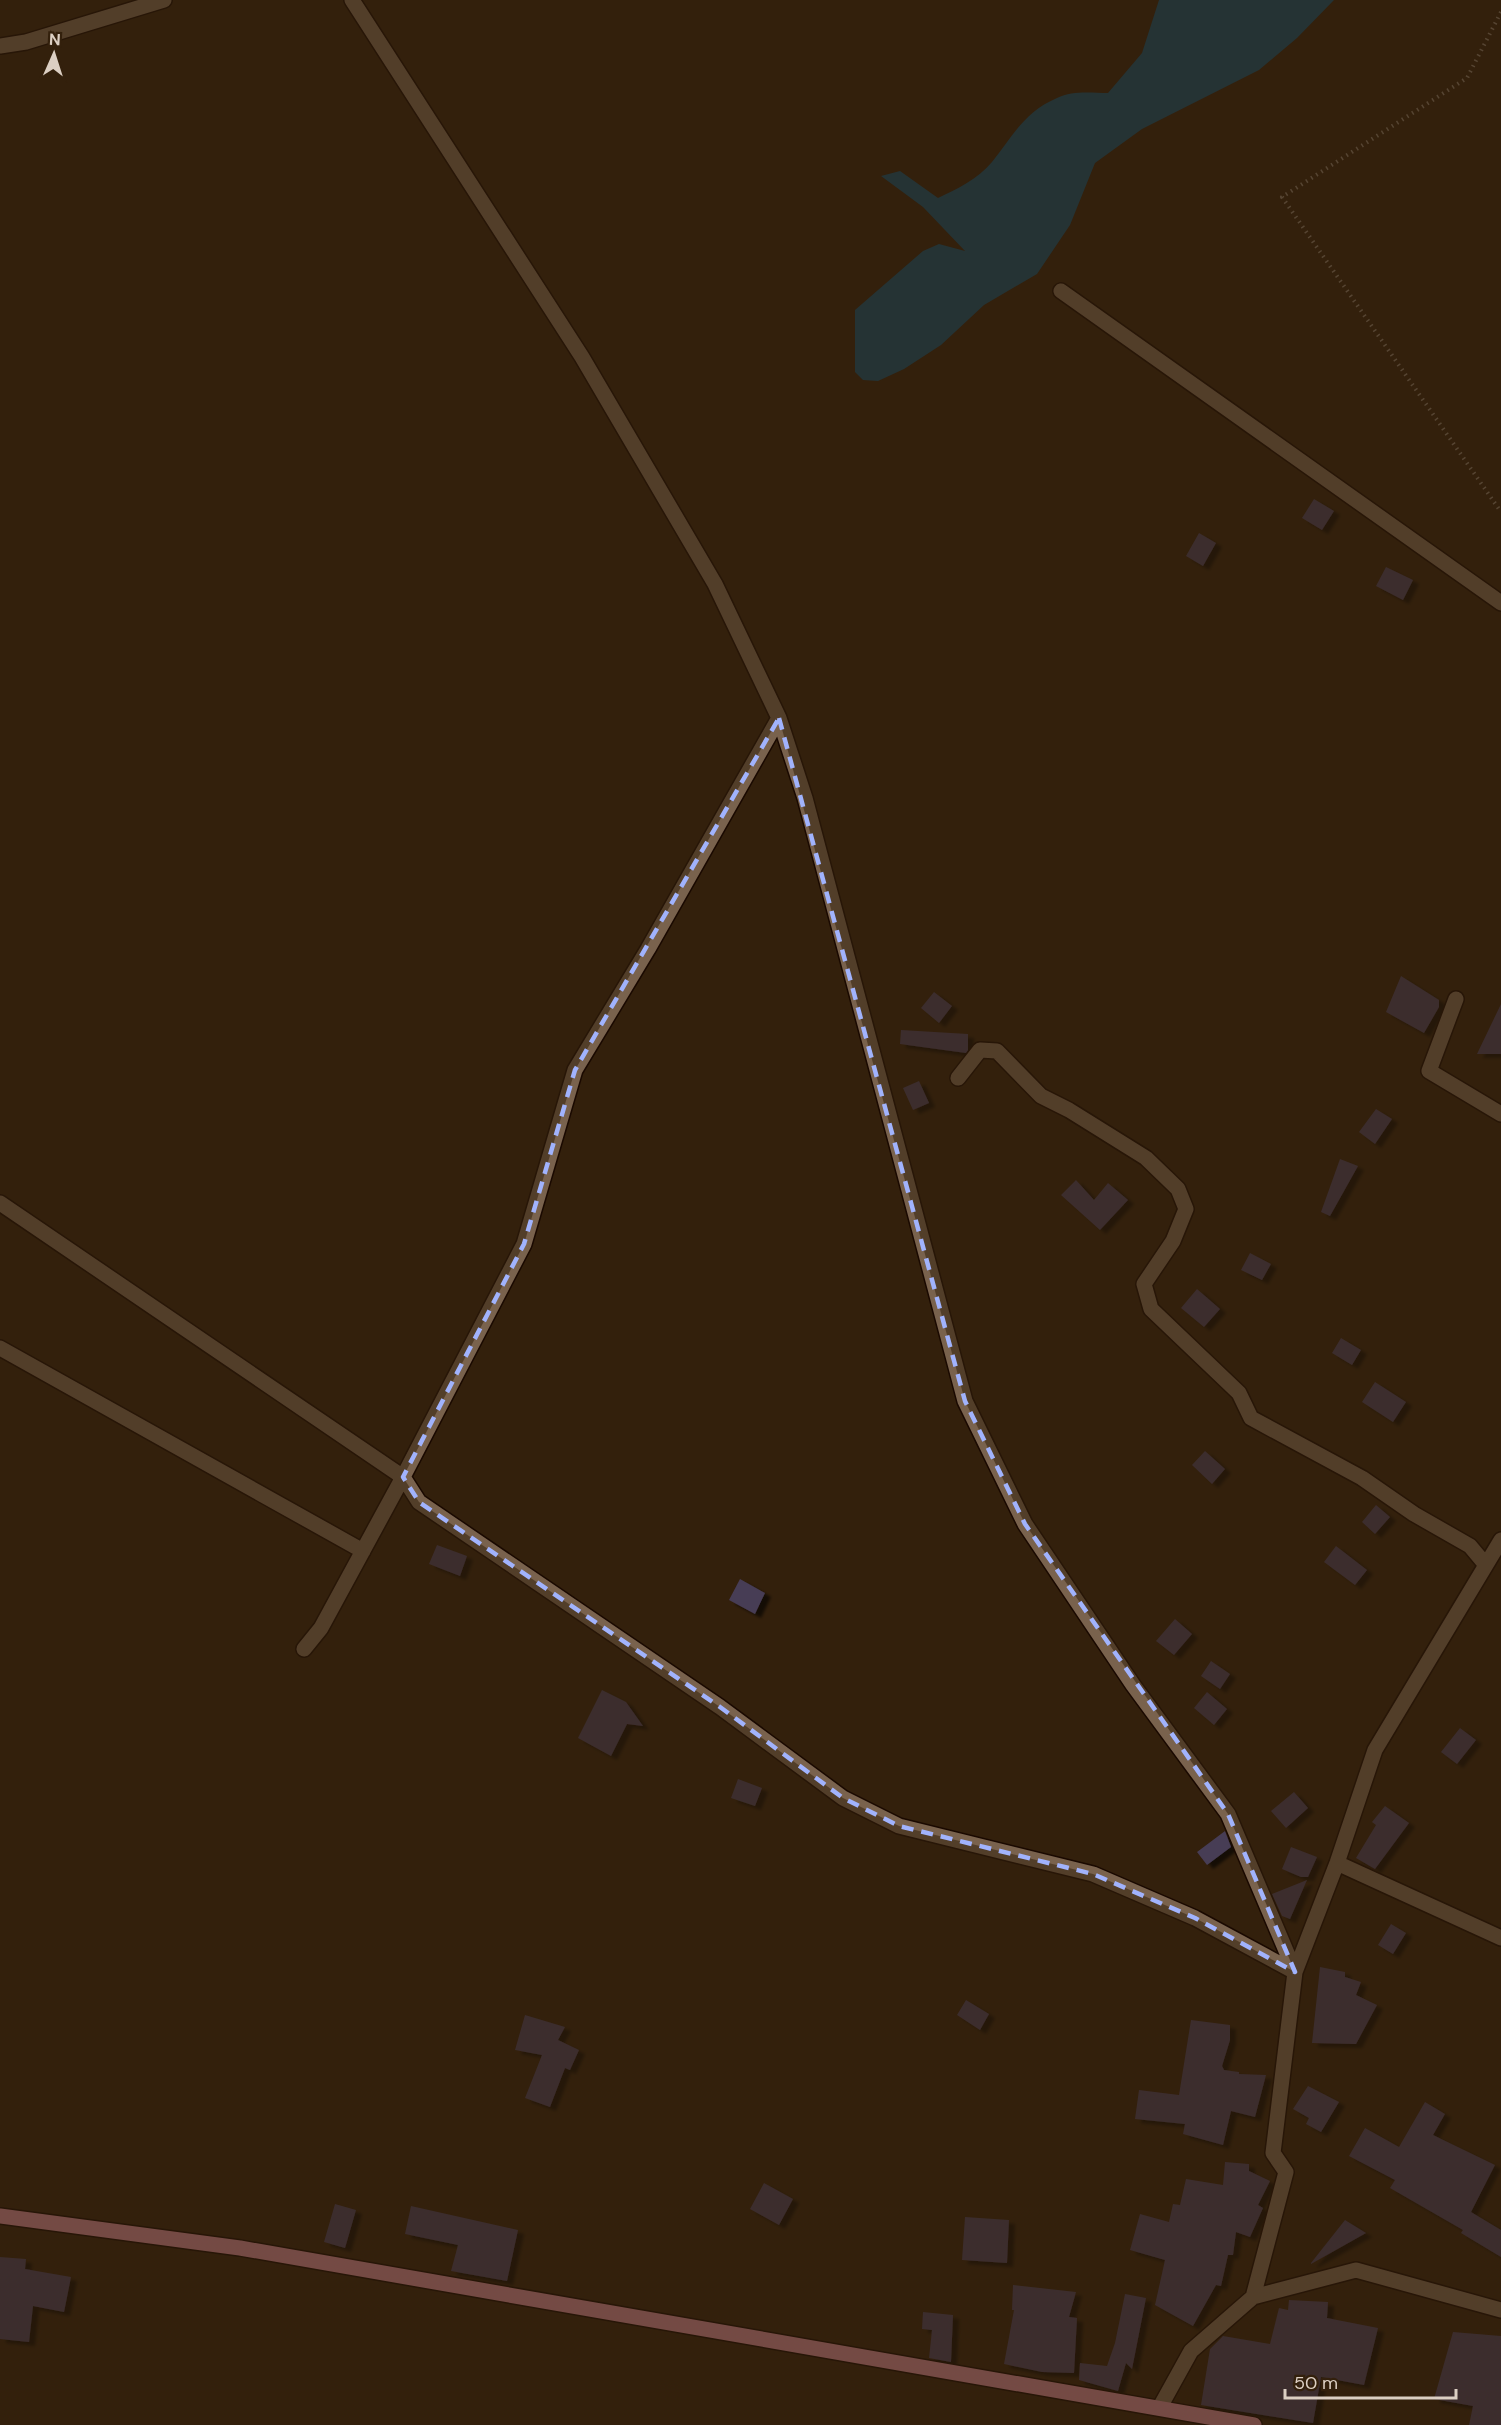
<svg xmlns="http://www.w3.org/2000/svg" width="1501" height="2425" viewBox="0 0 1501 2425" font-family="'DM Sans',sans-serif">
	<defs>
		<filter id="shadow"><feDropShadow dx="6" dy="4" stdDeviation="1.5" flood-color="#0009"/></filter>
	</defs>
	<rect width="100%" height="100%" fill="#33200c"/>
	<path fill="#154965" d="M1159 0H1334L1297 38 1259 70 1142 129 1095 163 1070 225 1037 274 984 305 941 345 904 369 878 381 863 380 855 372V310L923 251 939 244 965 251 923 207 881 176 900 171 938 198C957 189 978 179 992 162 1013 136 1024 112 1057 98 1073 90 1092 93 1108 93L1142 53Z"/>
	<path fill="#473c55" filter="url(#shadow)" d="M1314 499 1334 511 1322 530 1302 518Z
		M1199 533 1216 543 1203 566 1186 556Z
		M1386 567 1413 580 1403 600 1376 586Z
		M1401 976 1439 1000V1007L1424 1033 1386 1012Z
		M934 992 952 1006 939 1023 921 1008Z
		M1501 1004V1054H1477Z
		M901 1030 968 1034V1050L966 1053 900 1044Z
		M919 1081 929 1103 913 1110 903 1088Z
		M1376 1109 1392 1119 1375 1144 1359 1132Z
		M1340 1159 1358 1166 1330 1216 1321 1212Z
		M1076 1180 1094 1200 1108 1183 1128 1200 1100 1230 1061 1195Z
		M1250 1253 1271 1264 1262 1280 1241 1270Z
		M1197 1289 1220 1309 1204 1327 1181 1308Z
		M1341 1338 1361 1350 1352 1365 1332 1353Z
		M1375 1382 1406 1402 1393 1422 1362 1402Z
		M1205 1451 1225 1469 1212 1484 1192 1465Z
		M1376 1505 1390 1517 1375 1534 1362 1522Z
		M437 1545 467 1556 460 1576 429 1564Z
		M1336 1546 1367 1570 1355 1585 1324 1562Z
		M740 1579 765 1593 755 1614 729 1600Z
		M1175 1619 1192 1634 1174 1655 1156 1641Z
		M1211 1661 1230 1674 1220 1689 1201 1676Z
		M602 1690 626 1702 643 1726 627 1724 611 1756 578 1738Z
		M1207 1692 1227 1709 1214 1725 1194 1708Z
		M1460 1728 1476 1740 1457 1764 1441 1752Z
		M738 1779 762 1788 755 1806 731 1798Z
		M1294 1792 1308 1808 1286 1828 1271 1811Z
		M1385 1806 1409 1823 1375 1869 1356 1858 1376 1825 1372 1822Z
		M1225 1831 1231 1847 1207 1865 1197 1852Z
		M1291 1847 1317 1857 1308 1877H1301L1282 1869Z
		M1307 1880 1290 1919 1282 1916 1272 1894Z
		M1391 1924 1406 1933 1393 1954 1378 1945Z
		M1320 1967 1345 1972V1977L1361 1982 1356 1995 1377 2005 1356 2044 1312 2043Z
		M966 2000 989 2014 980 2030 957 2015Z
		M525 2015 565 2027 558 2040 579 2050 570 2070 565 2068 550 2107 525 2098 542 2055 515 2050Z
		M1191 2020 1230 2025V2040L1222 2066 1224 2070 1239 2072V2074L1266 2075 1255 2117 1231 2111 1223 2145 1183 2134 1185 2124 1135 2119 1139 2090 1179 2095Z
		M1308 2086 1339 2102 1321 2132 1306 2124 1309 2118 1293 2109Z
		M1425 2102 1445 2114 1433 2135 1495 2165 1471 2212 1501 2230V2257L1461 2233 1463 2230 1390 2188 1395 2180 1349 2156 1365 2128 1399 2147Z
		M1225 2162 1249 2164V2171L1270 2181 1258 2205 1263 2208 1250 2237 1236 2232 1233 2255H1228L1221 2286 1216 2285 1193 2326 1155 2305 1165 2260 1130 2250 1140 2214 1169 2222 1173 2204 1180 2205 1186 2179 1223 2185Z
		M764 2183 793 2199 779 2225 750 2209Z
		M335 2204 356 2210 345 2248 324 2242Z
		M411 2206 518 2230 507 2281 451 2271 458 2245 405 2234Z
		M965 2217 1009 2220 1007 2263 962 2260Z
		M1345 2220 1366 2233 1311 2264V2263Z
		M0 2257 26 2259 25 2269 71 2277 64 2312 33 2306 29 2342 0 2339Z
		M1013 2285 1076 2292 1069 2317 1077 2318 1074 2373 1042 2372 1004 2364 1014 2310H1012Z
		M1125 2294 1146 2298 1132 2369 1126 2363 1118 2391 1079 2380 1080 2363 1107 2366 1115 2343Z
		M1289 2300 1328 2302 1327 2318 1378 2328 1364 2385 1321 2377 1313 2423 1201 2405 1210 2349 1223 2336 1270 2344 1279 2308 1288 2310Z
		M923 2312 953 2315 951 2362 929 2358 932 2330 922 2329Z
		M1453 2332 1501 2336V2425H1469L1473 2406 1434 2399Z"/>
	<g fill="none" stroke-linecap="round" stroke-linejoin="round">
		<g stroke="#1a0900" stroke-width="18">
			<path id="minor" d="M352 0 582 357 715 584 779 718 805 798 965 1401 1025 1524 1133 1685 1228 1814 1295 1972
				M0 46 26 42 164 0
				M1061 291 1501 603
				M1456 999 1429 1071 1501 1114
				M958 1078 980 1050 997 1051 1041 1096 1069 1110 1146 1158 1178 1189 1186 1209 1173 1241 1144 1284 1151 1309 1239 1393 1251 1418 1362 1478 1414 1514 1470 1546 1485 1564
				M0 1203 403 1477 419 1502 720 1707 843 1798 899 1826 1093 1874 1195 1918 1295 1972
				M0 1348 363 1551
				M304 1649 321 1628 403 1477 524 1244 575 1070 648 949 779 718
				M1337 1863 1501 1938
				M1253 2297 1286 2172 1273 2153 1295 1972 1337 1863 1375 1750 1501 1540
				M1160 2407 1191 2351 1253 2297 1356 2270 1501 2310"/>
		</g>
		<g stroke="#1a0900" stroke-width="18">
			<path id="major" d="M0 2216 240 2248 1254 2425"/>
		</g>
		<path stroke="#807060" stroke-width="4" stroke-dasharray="1.5 4.5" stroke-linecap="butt" d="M1501 12 1467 78 1282 197 1501 512"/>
		<use href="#minor" stroke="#79624d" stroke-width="15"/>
		<use href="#major" stroke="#c47c88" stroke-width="15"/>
	</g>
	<path d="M0 0H1501V2425H0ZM779 718 965 1401 1025 1524 1228 1814 1295 1972 1195 1918 1093 1874 899 1826 843 1798 720 1707 419 1502 403 1477 524 1244 575 1070Z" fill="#33200c" fill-opacity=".55" fill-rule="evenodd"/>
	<path fill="none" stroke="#a1b3fd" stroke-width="4.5" stroke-dasharray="12 8" stroke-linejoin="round" d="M779 718 965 1401 1025 1524 1228 1814 1295 1972 1195 1918 1093 1874 899 1826 843 1798 720 1707 419 1502 403 1477 524 1244 575 1070Z"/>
	<g transform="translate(54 54) rotate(3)" stroke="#33200c" stroke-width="4.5" paint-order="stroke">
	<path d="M0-4.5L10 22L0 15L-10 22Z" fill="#dccfc3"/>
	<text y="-9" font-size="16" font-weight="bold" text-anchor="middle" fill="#dccfc3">N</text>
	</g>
	<path d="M1285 2389v9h171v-9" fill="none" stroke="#dccfc3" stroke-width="3"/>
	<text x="1294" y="2389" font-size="18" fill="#dccfc3" stroke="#33200c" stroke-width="4.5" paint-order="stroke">50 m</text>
</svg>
